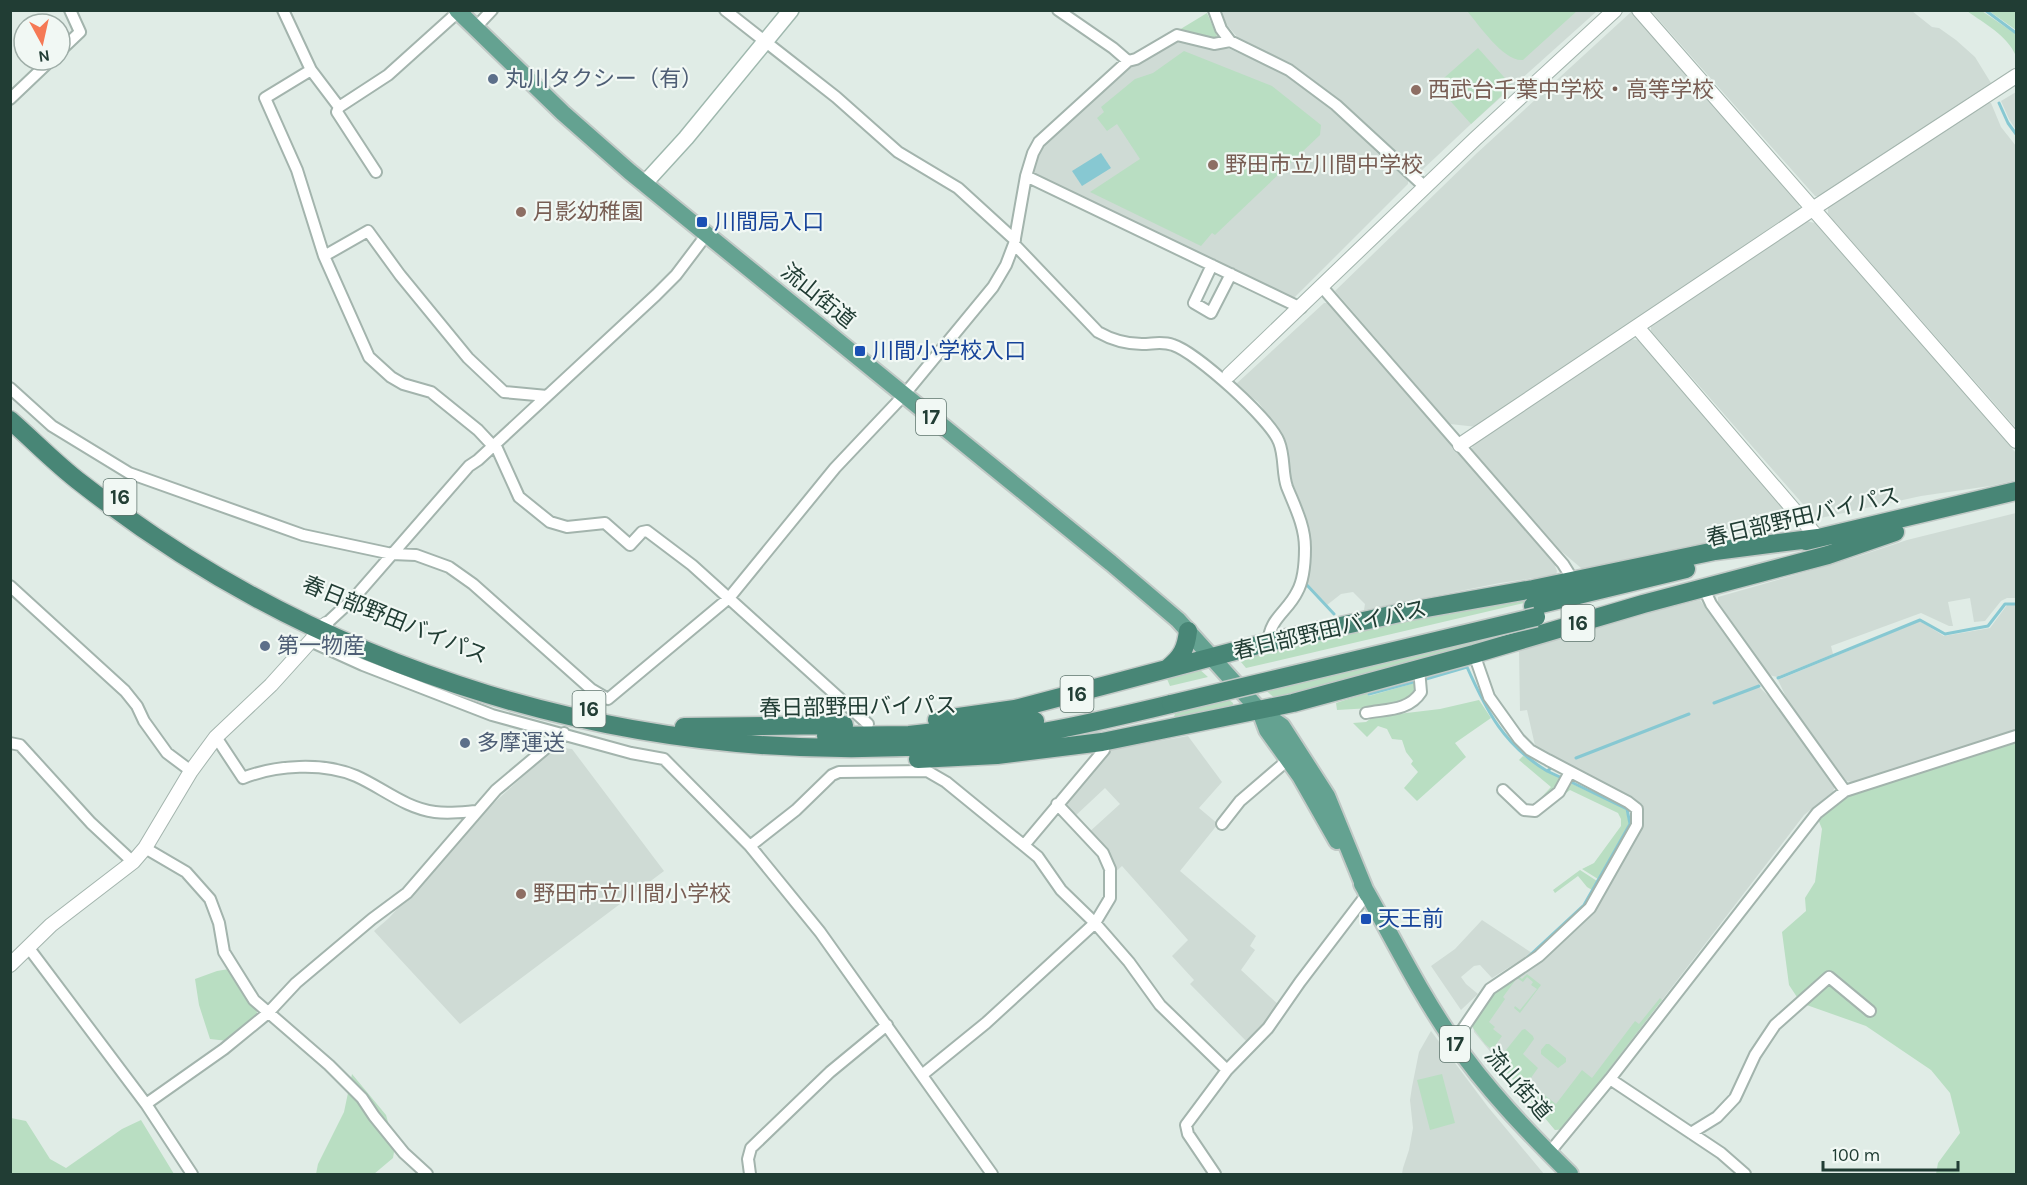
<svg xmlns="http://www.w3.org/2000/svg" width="2027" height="1185" viewBox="0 0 2027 1185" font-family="Karla,'Noto Sans JP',sans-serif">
	<rect width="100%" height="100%" fill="#e0ece6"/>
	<path fill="#cfdbd5" d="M1222 11H1597L1471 124 1420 172H1416L1330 93 1292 64 1239 39 1226 24Z
		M1651 11H1912L1932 27 1939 28 1956 40 1975 57 1991 83 1822 197 1815 196Z
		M1631 12 1799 203 1800 212 1477 427 1450 424 1335 291 1477 153Z
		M1179 38 1221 49H1230L1285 74 1330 108 1408 180V184L1293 299 1031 174 1038 156 1046 140 1079 110 1129 67Z
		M2016 92V130L2009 119 2001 101Z
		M1986 102 1991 103 2001 127 2016 146V428L1828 214V207Z
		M1806 221 1815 223 2016 453V480L1990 486 1921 496 1816 519 1651 331V325Z
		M1324 303H1331L1557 565 1555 566 1557 571 1556 575 1500 583 1364 610 1365 604 1353 592 1341 594 1327 605 1307 584 1310 538 1306 516 1290 477 1286 445 1274 423 1258 402 1235 385Z
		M1630 339 1638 340 1792 518 1790 524 1586 569 1581 568 1561 551 1472 449 1473 443Z
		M2016 513V598H2007L2001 601 1985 621 1974 622 1970 598 1948 602 1953 626H1949L1921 613 1831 646 1833 654 1777 677 1769 675 1718 602V597L1850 559 1907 540Z
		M1700 600 1759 678V687L1778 705 1835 786 1833 792 1804 815 1563 1129 1555 1130 1474 1032 1473 1022 1493 991 1592 911 1642 822V805L1536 750 1527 710 1520 711 1519 650 1634 616Z
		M2007 605H2016V731L1857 783 1846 781 1787 699 1778 680 1920 621 1944 636 1990 628Z
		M1188 736 1222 782 1199 808 1218 824 1180 871 1256 936 1250 946 1255 950 1241 970 1281 1007 1249 1044 1190 984 1194 980 1172 956 1188 940 1122 866 1113 874 1087 834 1120 804 1105 788 1073 818 1061 803 1109 750Z
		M555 747 572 749 664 871 460 1024 374 931 389 918 484 812Z
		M1482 920 1532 953 1492 978 1480 965 1474 966 1461 977 1466 984 1478 994 1461 1010 1431 966 1455 949Z
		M1431 1031 1488 1107 1544 1174H1402L1403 1168 1409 1150 1413 1128 1410 1100 1412 1087 1419 1052Z"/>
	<path fill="#b9dec2" d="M1467 11H1577L1523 60C1504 62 1479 25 1467 11Z
		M1967 11H1982L2014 33 2016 36V56C2007 35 1985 24 1967 11Z
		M1989 11H2016V30Z
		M1207 13 1217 36 1214 40 1179 30Z
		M1478 48 1512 86 1471 124 1436 85Z
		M1184 51 1272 86 1321 125 1320 135 1215 235 1212 233 1201 246 1090 192 1140 159 1117 124 1107 131 1097 118 1104 112 1101 107 1135 79 1153 73Z
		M1532 593 1528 602 1246 668 1236 656Z
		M1533 624 1534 628 1278 701 1263 688Z
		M1198 668 1208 677 1170 686 1167 679 1162 676Z
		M1418 682 1420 688 1411 701 1371 708 1337 710 1336 703 1367 693 1369 696Z
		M1226 697 1233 703 1234 710 1171 721 1174 717 1176 709Z
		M1479 700 1491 718 1455 743 1466 757 1417 801 1404 788 1418 772 1411 764 1413 761 1406 752 1402 740 1392 739 1387 729 1378 726 1367 737 1353 723 1366 722 1373 717 1440 709Z
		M2016 741V1174H1936L1938 1163 1960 1133 1950 1093 1931 1070 1866 1026 1801 1003 1789 985 1782 932 1806 911 1805 898 1815 882 1822 829 1818 819 1826 813 1830 798 1978 751Z
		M1523 756 1563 780 1559 789 1538 804 1536 803 1551 787 1519 760Z
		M1568 782 1626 809 1629 824 1598 879 1582 869 1594 863 1621 826V819L1618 813 1570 790 1551 804Z
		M1580 870 1597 881 1592 890 1587 887 1578 876 1555 893 1553 890Z
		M235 968 256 1007 259 1025 228 1041 210 1039 199 1005 195 979 217 971Z
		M1527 974 1541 985 1520 1013 1514 1008 1515 1006 1520 1010 1537 989 1531 985 1533 982 1527 977 1523 982 1517 978 1503 997 1505 999 1489 1022 1495 1027 1493 1029 1502 1036 1492 1050 1485 1044 1473 1028V1022L1493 991 1517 975 1522 979Z
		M1660 998 1662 1000 1563 1129 1555 1130 1503 1068 1505 1066 1502 1055 1522 1030 1525 1029 1533 1036 1534 1039 1523 1054 1538 1068 1528 1082 1556 1104 1582 1070 1592 1078 1635 1021 1639 1024Z
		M1546 1044H1549L1566 1058V1062L1558 1068 1541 1054V1050Z
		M352 1074 386 1115 395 1146 393 1158 374 1174H316L318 1164 344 1112Z
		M1442 1074 1455 1123 1430 1130 1417 1080Z
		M11 1118 26 1121 50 1159 66 1168 122 1129 141 1120 174 1174H11Z"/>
	<path fill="#87c8d2" d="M1101 153 1111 168 1082 186 1072 171Z"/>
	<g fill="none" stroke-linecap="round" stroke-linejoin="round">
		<path stroke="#87c8d2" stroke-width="3" d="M1985 10 2016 33
			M1999 103 2008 123 2016 134
			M1305 583 1334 614
			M1778 678 1920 620 1945 634 1988 626 2005 604H2016
			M1426 679 1467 667C1487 712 1504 745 1547 771L1550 769
			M1369 694 1417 681
			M1714 703 1759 686
			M1576 758 1689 714
			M1547 771 1562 778
			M1528 957 1584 905 1630 824 1627 809 1569 781"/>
		<g stroke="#a3b4ad" stroke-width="14">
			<path id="minor" d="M283 10 311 70 339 107 388 75 458 12
				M725 10 836 97 898 152 958 188 1015 240
				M1058 10 1113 48 1128 61
				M1214 10 1221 29 1230 41 1289 70 1336 105 1425 187
				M475 28 492 10
				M60 51 80 32 70 10
				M311 70 265 98 297 170 324 256 369 357 391 377 403 384 431 392 478 430 493 446
				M10 99 51 60
				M339 107 337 112 376 172
				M1026 176 1301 308
				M1014 244 1098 332C1112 340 1125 344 1142 344 1153 344 1162 341 1173 345 1196 352 1271 420 1279 442 1285 457 1282 473 1287 487 1295 507 1305 526 1305 548 1305 562 1304 580 1297 592 1288 611 1268 620 1269 642
				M324 256 368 231 400 275 468 358 504 392 547 396
				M1212 265 1194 303 1211 313 1231 274
				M1322 287 1563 564 1573 580
				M10 388 52 426 129 473 303 535 392 554 416 555 449 567 473 584 591 689 608 699 729 598 835 468 904 395 993 287 1006 265 1014 244 1026 176 1033 153 1039 142 1128 61 1136 59 1177 35 1214 44 1230 41
				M495 444 519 497 550 522 567 527 605 523 630 545 642 532 647 531 692 565 868 724
				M10 586 125 691 137 706 144 721 167 753 191 771
				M1704 589 1711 604 1845 791
				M327 623 354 598 469 466 478 460 656 295 676 275 707 234
				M310 641 363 665 492 715 631 753 664 759 750 846 820 932 992 1174
				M1366 713C1386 709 1409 711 1421 692L1419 669
				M216 737 243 778C276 765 323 762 356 776 383 788 405 808 435 812 449 814 463 812 476 811
				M10 743 20 745 91 823 133 862
				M1503 790 1524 810 1535 811 1559 792 1570 772
				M1222 824 1240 801 1282 765 1287 757
				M1025 844 1104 750 1102 742
				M750 846 796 810 832 775 839 772 927 771 946 782 1038 857 1061 890 1095 923 1129 962 1160 1005 1227 1070
				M145 848 186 872 210 899 219 923 224 952 254 1000 329 1065 362 1098 374 1116 404 1153 427 1174
				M28 947 146 1104 192 1174
				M1454 1042 1490 989 1539 956 1590 908 1637 825V809L1628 802 1548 760 1530 750 1519 739 1489 697 1474 654
				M922 1075 986 1023 1095 923 1110 898V869L1103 853 1057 804
				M1610 1079 1721 1153 1745 1174
				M146 1104 224 1049 268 1013 296 983 372 919 407 893 496 790 564 733
				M1691 1133 1717 1117 1735 1098 1755 1055 1775 1025 1829 977 1870 1011
				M1549 1153 1610 1079 1817 813 1845 791 2016 736
				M750 1174 748 1159 751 1148 830 1072 887 1025
				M1215 1174 1188 1134 1186 1125 1227 1070 1268 1028 1300 982 1367 894"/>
		</g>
		<g stroke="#a3b4ad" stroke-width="16">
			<path id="tertiary" d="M1639 10 2016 441
				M1637 327 1818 538
				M1229 375 1475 139 1615 10
				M1460 445 1814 208 2016 76
				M10 965 51 925 133 862 145 848 191 771 216 737 271 685 326 624"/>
		</g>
		<g stroke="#9fb8ae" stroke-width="18">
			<path id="secondary" d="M644 184 686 138 791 10"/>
		</g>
		<g stroke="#c1c9c6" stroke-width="20">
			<path id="primary" d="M457 10 563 113 630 172 1111 563 1178 620 1260 711 1282 726 1327 796 1367 894
				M1260 711 1267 730 1300 776 1337 841
				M1362 884C1392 936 1418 990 1452 1039 1486 1089 1528 1132 1570 1174"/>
		</g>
		<g stroke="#c1c9c6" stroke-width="21">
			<path id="trunk" d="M10 420C34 441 56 464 81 483 326 675 633 767 943 745 1020 740 1096 722 1171 704
				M1806 541 2016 491
				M1533 606 1686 569
				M1168 668C1182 657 1186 648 1188 631
				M937 720 1015 709 1269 642 1404 612 1533 589 1715 551 1818 538
				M684 727 844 725
				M826 736 909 735 1035 721
				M918 759 997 755 1102 742 1293 703 1474 654 1643 604 1828 555 1895 532"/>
		</g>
		<use href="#minor" stroke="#fff" stroke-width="10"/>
		<use href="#tertiary" stroke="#fff" stroke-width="14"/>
		<use href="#secondary" stroke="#fff" stroke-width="15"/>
		<use href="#primary" stroke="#64a291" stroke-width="16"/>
		<use href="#trunk" stroke="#488676" stroke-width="18"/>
		<g stroke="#c1c9c6" stroke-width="21" stroke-linecap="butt">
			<path id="trunk-bridge" d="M1171 704 1536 617"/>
		</g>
		<use href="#trunk-bridge" stroke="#488676" stroke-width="18"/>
	</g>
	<g fill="#5c6f8a" stroke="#f1f8f4" stroke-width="2">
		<circle cx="493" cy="79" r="6"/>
		<circle cx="265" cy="646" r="6"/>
		<circle cx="465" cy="743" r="6"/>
	</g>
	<g fill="#8d6e63" stroke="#f1f8f4" stroke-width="2">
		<circle cx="1416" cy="90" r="6"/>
		<circle cx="1213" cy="165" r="6"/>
		<circle cx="521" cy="212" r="6"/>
		<circle cx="521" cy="894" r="6"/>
	</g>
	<g fill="#1a4fb4" stroke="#f1f8f4" stroke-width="2">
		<rect x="696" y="216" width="12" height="12" rx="3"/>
		<rect x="854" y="345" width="12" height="12" rx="3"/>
		<rect x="1360" y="913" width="12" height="12" rx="3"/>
	</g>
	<g text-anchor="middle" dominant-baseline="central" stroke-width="4.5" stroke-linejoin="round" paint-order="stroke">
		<g fill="#f1f8f4" stroke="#5f756e" stroke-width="1.5">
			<rect x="916" y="399" width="30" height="36" rx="4.5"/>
			<rect x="103.5" y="479" width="33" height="36" rx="4.5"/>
			<rect x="1561.5" y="605" width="33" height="36" rx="4.5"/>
			<rect x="1060.5" y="676" width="33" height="36" rx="4.5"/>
			<rect x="572.5" y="691" width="33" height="36" rx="4.5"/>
			<rect x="1440" y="1026" width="30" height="36" rx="4.5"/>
		</g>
		<g font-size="21" font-weight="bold" fill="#213d34">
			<text x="931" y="417">17</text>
			<text x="120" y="497">16</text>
			<text x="1578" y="623">16</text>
			<text x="1077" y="694">16</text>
			<text x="589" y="709">16</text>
			<text x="1455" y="1044">17</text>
		</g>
		<g font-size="22" fill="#4e5e75" stroke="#f1f8f4" text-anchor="start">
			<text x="505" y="79">丸川タクシー（有）</text>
			<text x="277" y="646">第一物産</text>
			<text x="477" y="743">多摩運送</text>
		</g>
		<g font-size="22" fill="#785e54" stroke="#f1f8f4" text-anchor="start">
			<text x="1428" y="90">西武台千葉中学校・高等学校</text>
			<text x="1225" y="165">野田市立川間中学校</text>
			<text x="533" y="212">月影幼稚園</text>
			<text x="533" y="894">野田市立川間小学校</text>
		</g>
		<g font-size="22" fill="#164399" stroke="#f1f8f4" text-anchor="start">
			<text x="714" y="222">川間局入口</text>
			<text x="872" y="351">川間小学校入口</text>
			<text x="1378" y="919">天王前</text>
		</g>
		<g font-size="22" fill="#213d34" stroke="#f1f8f4">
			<text transform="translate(818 296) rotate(39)">流山街道</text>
			<text transform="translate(1803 517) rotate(-13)">春日部野田バイパス</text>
			<text transform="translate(395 620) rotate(22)">春日部野田バイパス</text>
			<text transform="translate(1330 630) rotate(-13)">春日部野田バイパス</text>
			<text transform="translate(858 707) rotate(-1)">春日部野田バイパス</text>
			<text transform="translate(1518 1084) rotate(49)">流山街道</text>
		</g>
	</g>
	<rect width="2027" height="1185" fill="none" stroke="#213d34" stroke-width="24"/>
	<g transform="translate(42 42) rotate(172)"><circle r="28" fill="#f1f8f4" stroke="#9eada7" stroke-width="1.5"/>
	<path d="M0-4.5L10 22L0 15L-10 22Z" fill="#f57955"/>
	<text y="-9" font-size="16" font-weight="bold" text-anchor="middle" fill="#213d34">N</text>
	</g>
	<path d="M1823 1161v9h135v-9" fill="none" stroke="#213d34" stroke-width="3"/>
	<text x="1832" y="1161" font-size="18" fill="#213d34" stroke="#f1f8f4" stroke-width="4.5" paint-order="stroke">100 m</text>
</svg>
